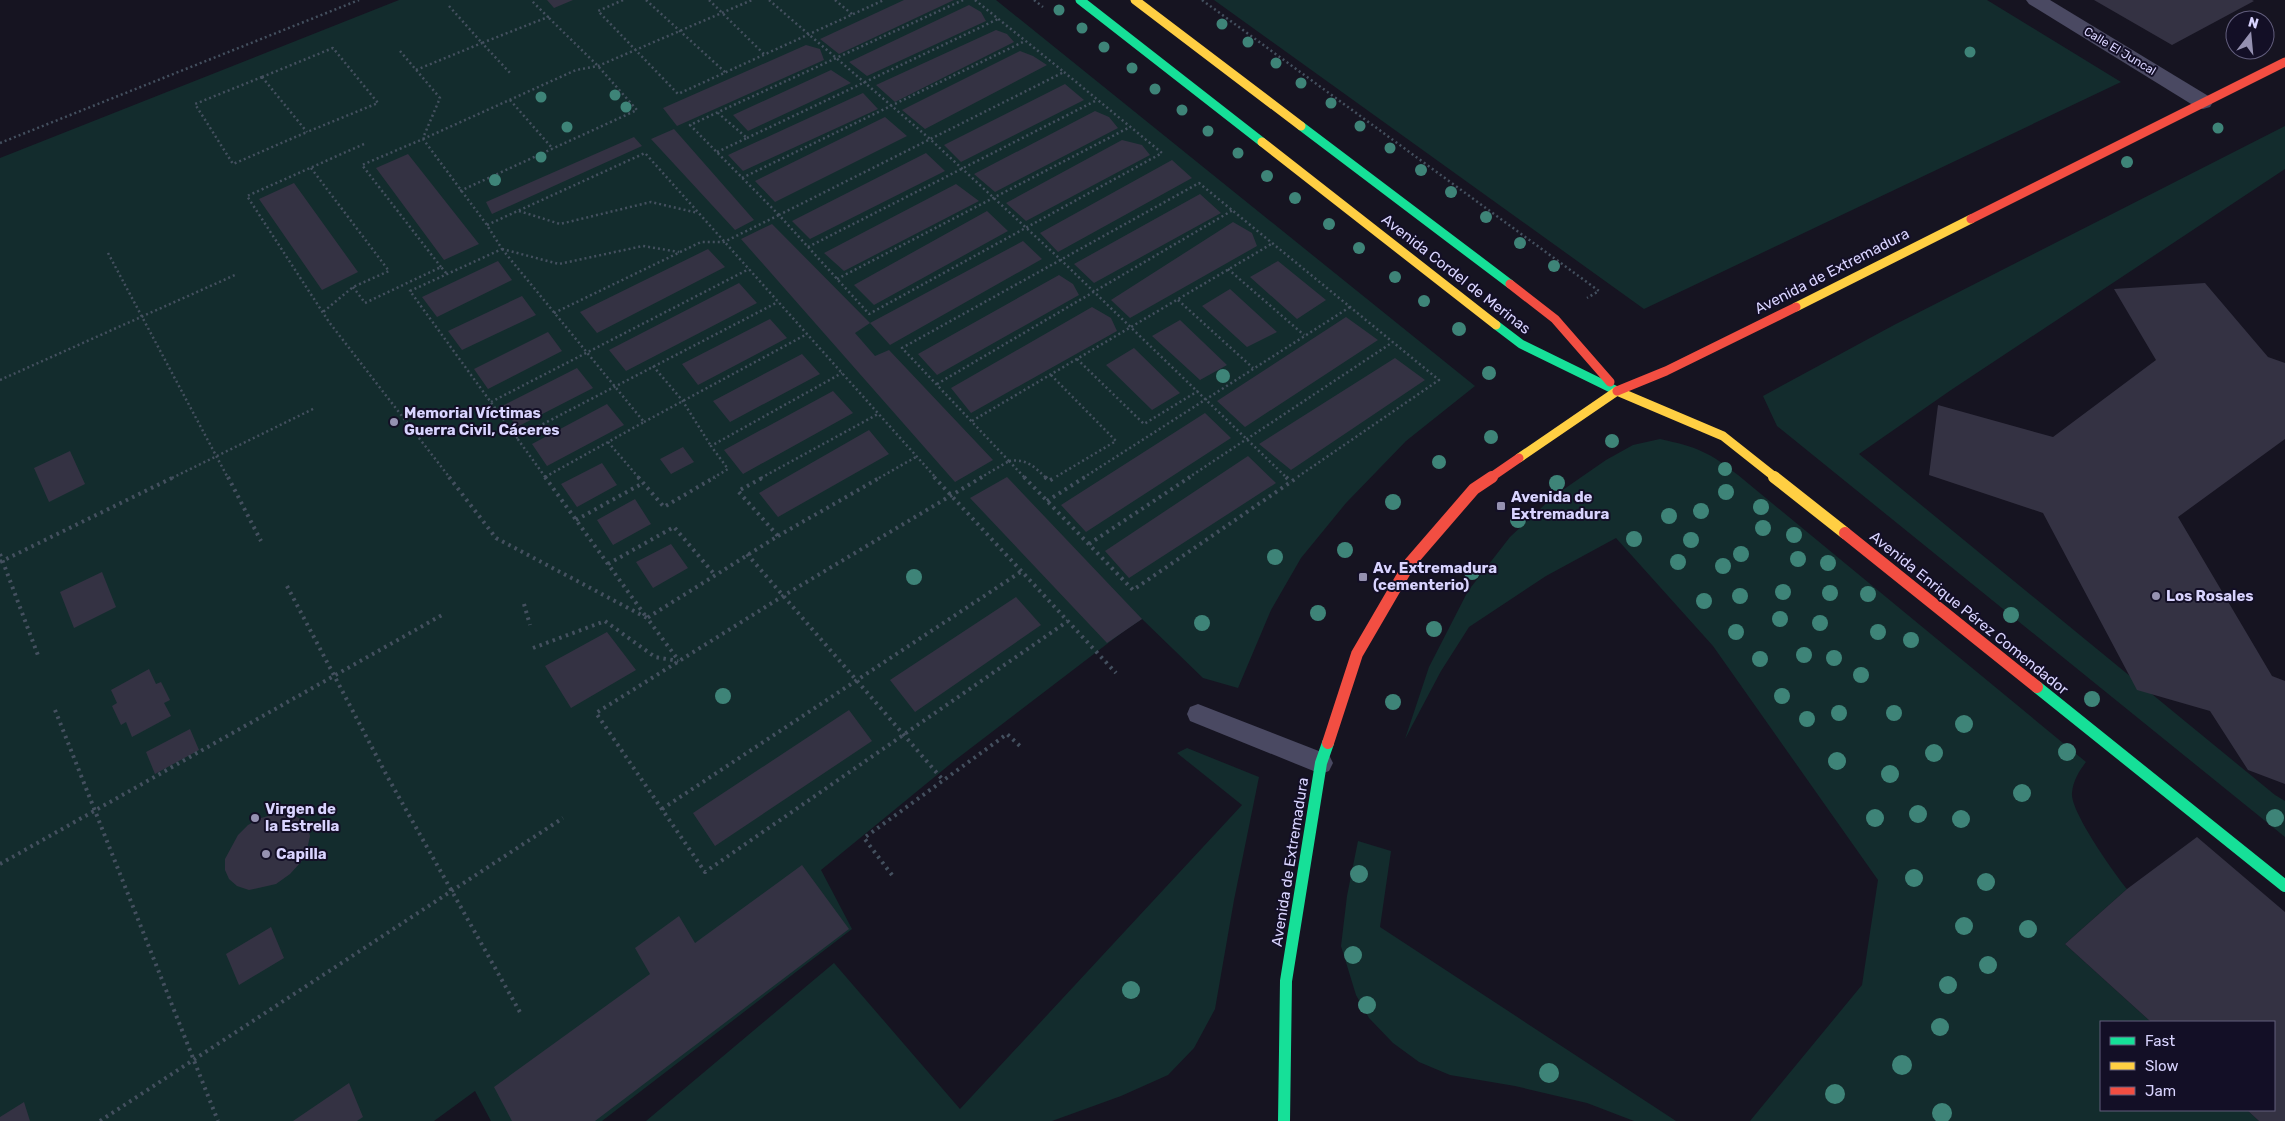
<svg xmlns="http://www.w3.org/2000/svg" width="2285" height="1121" viewBox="0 0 2285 1121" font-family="Rubik,sans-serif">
	<rect width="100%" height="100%" fill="#161421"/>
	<path fill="#132c2d" d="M399 0H996L1475 386 1406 441 1346 503 1301 558 1271 610 1238 688 1203 678 1142 619 1124 631 954 761 821 870 852 929 602 1121H491L475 1091 434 1121H0V158Z
		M1214 0H1987L2121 82 1644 309Z
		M2285 126V169L1951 390 1859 454 2275 795 2285 801V837L1777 426 1763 396 1894 325Z
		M1660 439C1697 447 1709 452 1738 475L2086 762C2079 771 2073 781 2072 793 2070 811 2114 873 2127 889L2065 944 2151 1022H2101V1110H2247L2259 1121H1750L1862 985 1878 880 1713 646 1616 538 1546 576 1469 627 1441 671 1405 739 1429 667 1468 591 1510 537 1554 496 1606 460 1633 445Z
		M1187 748 1259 777 1234 900 1215 1009 1194 1048 1168 1075 1121 1096 1052 1121H646L834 963 960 1109 1242 805 1177 753Z
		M1358 841 1391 851 1380 927 1676 1121H1634L1587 1103 1515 1086 1450 1075 1419 1062 1393 1043 1369 1018 1356 995 1341 946 1347 896Z"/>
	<path fill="#343243" d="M547 0H573L554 8Z
		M904 0H954L839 54 820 39Z
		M2094 0H2252L2254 1 2172 45Z
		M969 5 981 12 986 21 867 76 849 62Z
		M996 30 1007 34 1014 42 895 102 876 85Z
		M806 45 820 49 824 60 677 126 663 108Z
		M1020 51 1033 56 1047 65 925 129 902 110Z
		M831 70 851 83 748 131 733 115Z
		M1065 84 1084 100 961 162 944 145Z
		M863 93 878 109 743 171 728 155Z
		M1095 111 1109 117 1118 128 995 192 974 174Z
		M885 117 907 136 775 202 755 181Z
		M674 129 754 220 735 230 651 139Z
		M634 137 642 146 492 214 486 202Z
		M1122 140 1142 145 1150 155 1026 221 1006 203Z
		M926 153 945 171 810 239 792 221Z
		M408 154 479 244 444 260 376 168Z
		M1172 160 1192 178 1058 252 1040 233Z
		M294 183 358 272 322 290 259 199Z
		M956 184 979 201 844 271 824 253Z
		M1200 194 1221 213 1094 283 1074 264Z
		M987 211 1008 231 874 305 854 285Z
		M1233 222 1252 233 1257 246 1130 318 1111 300Z
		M772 224 870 323 1023 241 1042 259 890 345 870 323 855 333 875 356 889 350 993 460 955 482 741 239Z
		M708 249 725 267 597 333 580 312Z
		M498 261 512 280 437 317 422 297Z
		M1278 261 1326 300 1297 319 1250 277Z
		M1059 275 1073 284 1079 295 937 375 918 354Z
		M739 283 757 303 626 371 609 350Z
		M2205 283 2268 357 2285 363V439L2178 517 2272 676 2285 681V784L2248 770 2210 711 2137 690 2043 513 1929 475 1938 405 2053 437 2156 360 2114 289Z
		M1230 289 1277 332 1247 347 1202 306Z
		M522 296 536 315 462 350 448 331Z
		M1092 307 1111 318 1117 331 971 413 951 388Z
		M1346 317 1378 340 1245 427 1217 401Z
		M770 319 787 338 698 385 682 364Z
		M1180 320 1227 365 1200 380 1152 336Z
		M548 332 562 351 488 389 474 369Z
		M1134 348 1180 393 1152 410 1106 365Z
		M802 354 820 374 730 422 713 401Z
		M1395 358 1425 380 1291 470 1259 444Z
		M577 368 593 388 517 427 502 406Z
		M833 391 853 413 743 474 724 450Z
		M607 404 624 425 547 466 532 444Z
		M1205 413 1231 438 1086 532 1061 505Z
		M869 430 889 454 778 517 759 493Z
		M683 447 694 462 671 474 660 459Z
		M70 451 85 484 49 502 34 468Z
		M1248 456 1276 483 1129 578 1105 551Z
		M602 463 617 485 577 507 561 484Z
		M1007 477 1142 619 1107 643 970 498Z
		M635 499 651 524 613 545 597 520Z
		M671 544 688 568 653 588 636 562Z
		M102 572 116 607 74 628 60 592Z
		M1016 597 1041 625 915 712 890 680Z
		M607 632 636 670 571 708 545 666Z
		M149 669 156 684 161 682 170 700 164 703 171 716 132 737 126 722 121 725 112 706 117 703 111 690Z
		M849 710 872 741 715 846 693 813Z
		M190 729 199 750 155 774 146 752Z
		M289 813 299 818 307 825 310 836 307 850 301 862 290 874 276 884 249 890 237 886 229 879 225 870V859L238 835 248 825 261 818 275 814Z
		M2197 837 2285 912V1121H2259L2247 1110H2274V1022H2151L2065 944 2127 889Z
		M802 865 849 929 595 1121H512L494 1087 650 974 635 948 679 916 695 943Z
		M271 927 284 958 239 985 226 954Z
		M349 1083 363 1117 357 1121H293Z
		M24 1102 30 1121H0V1117Z"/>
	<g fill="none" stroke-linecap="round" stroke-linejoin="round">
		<path stroke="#44505f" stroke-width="2.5" stroke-dasharray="2 3" stroke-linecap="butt" d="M623 0 598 11 678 94 884 0
			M646 0 726 73
			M709 0 765 55
			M769 0 930 139 1061 260 1287 478
			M835 0 853 15
			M975 0 1064 72
			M1034 0 1043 7
			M1202 0 1599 291 1587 298
			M449 6 482 43 548 17 531 0
			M400 51 440 98 423 138
			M416 70 482 43 511 74
			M1064 72 1162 153 869 314 779 215Z
			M262 77 307 132
			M262 77 195 104 233 164 307 132
			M262 77 333 48 378 103 307 132
			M510 100 553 149
			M747 138 998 19
			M423 139 576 70 598 66 752 0
			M0 143 359 0
			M364 144 247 196 329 322 450 478
			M717 152 747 138 718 113
			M311 168 389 271 353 287 323 312
			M742 178 1025 41
			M460 191 637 110 598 66 548 17
			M519 211 560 224 651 202 698 213
			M779 215 690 125 963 0
			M487 225 645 153 936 478
			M808 247 1097 100
			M502 249 644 422 545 477
			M502 249 559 264 643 246 679 252
			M108 253 228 478
			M441 267 362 165 423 139 487 225 502 249 410 291 546 478
			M1228 269 1304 335
			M837 279 1130 127
			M353 287 365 303 441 267 447 274
			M1178 300 1253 368
			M554 313 701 242H724L779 215
			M1077 359 1144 424 1198 391
			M653 366 682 400 711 446
			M1051 375 1116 441 1054 478
			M0 380 235 275
			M937 384 1233 210
			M491 402 749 269
			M972 421 1273 243
			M644 422 807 334
			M516 438 778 302
			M608 442 639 478
			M1009 461 1025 478
			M1009 461 902 348 1199 183 1439 380 1296 478
			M1009 461C1026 458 1035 467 1046 478
			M172 478 315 408
			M713 478 728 469 711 446 842 373
			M761 478 878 414
			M879 478 916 457
			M980 478 1009 461
			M1083 478 1350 307
			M1188 478 1393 342"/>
		<path stroke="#44505f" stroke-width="4" stroke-dasharray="2.5 4.5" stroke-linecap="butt" d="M228 477 261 541
			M449 477 496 538 647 618 679 661
			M545 477 647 618 778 536 738 491 764 477
			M638 477 664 507 715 477
			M934 477 1116 673
			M982 477 783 596 596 713 705 872 1068 621
			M1024 477 1133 590 1298 477
			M1045 477 1049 481 1056 477
			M1286 477 1291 482
			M1047 501 1085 477
			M576 520 643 483
			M778 536 881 477
			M1089 544 1190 477
			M0 554 39 658
			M747 554 943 780
			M0 562 174 477
			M608 564 674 527 715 575
			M287 586 387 776 521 1014
			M524 604 530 625
			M533 648 605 621 655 657 678 661
			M55 710 218 1121
			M662 809 1022 571
			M0 864 442 615
			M892 875 864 838 1007 734 1021 747
			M100 1121 563 818"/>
		<path fill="#4a4962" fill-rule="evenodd" d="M1198 704 1329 755 1333 763 1329 771 1321 774 1190 721 1187 714 1190 707Z"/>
		<path fill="#4a4962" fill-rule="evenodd" d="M2026 0H2050L2210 97 2213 102 2210 107 2203 109 2196 107 2029 4Z"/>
		<path stroke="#16e098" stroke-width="9" d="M1080 0 1262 142
			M1301 126 1510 284
			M1496 325 1521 344 1617 391"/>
		<path stroke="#16e098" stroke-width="12" d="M2037 687 2285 886
			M1284 1121 1286 981 1321 763 1328 743"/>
		<path stroke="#ffcf43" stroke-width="9" d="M1135 0 1301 126
			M1262 142 1496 325
			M1796 307 1971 219
			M1617 391 1723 436 1776 478
			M1519 458 1617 391"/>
		<path stroke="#ffcf43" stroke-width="12" d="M1774 477 1845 533"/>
		<path stroke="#f24e42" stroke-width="9" d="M1971 219 2285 62
			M1510 284 1555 319 1610 382
			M1617 391 1666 371 1796 307
			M1490 478 1519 458"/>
		<path stroke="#f24e42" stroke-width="12" d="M1845 533 2037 687
			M1328 743 1357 654 1410 563 1474 489 1492 477"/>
	</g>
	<g fill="#3e8478">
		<circle cx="1059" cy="10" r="5.5"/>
		<circle cx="1222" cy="24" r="5.5"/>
		<circle cx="1082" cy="28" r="5.5"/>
		<circle cx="1248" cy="42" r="5.5"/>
		<circle cx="1104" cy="47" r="5.5"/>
		<circle cx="1970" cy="52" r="5.5"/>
		<circle cx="1276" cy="63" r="5.5"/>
		<circle cx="1132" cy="68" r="5.5"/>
		<circle cx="1301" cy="83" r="5.5"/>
		<circle cx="1155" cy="89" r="5.5"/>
		<circle cx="615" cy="95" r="5.5"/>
		<circle cx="541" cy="97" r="5.5"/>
		<circle cx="1331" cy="103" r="5.5"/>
		<circle cx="626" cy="107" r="5.5"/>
		<circle cx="1182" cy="110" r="5.5"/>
		<circle cx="1360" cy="126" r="5.5"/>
		<circle cx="567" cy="127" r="5.5"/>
		<circle cx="2218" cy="128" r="5.5"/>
		<circle cx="1208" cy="131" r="5.5"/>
		<circle cx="1390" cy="148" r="5.5"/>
		<circle cx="1238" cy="153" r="5.5"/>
		<circle cx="541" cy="157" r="5.5"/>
		<circle cx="2127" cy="162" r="6"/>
		<circle cx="1421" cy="170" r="6"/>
		<circle cx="1267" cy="176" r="6"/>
		<circle cx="495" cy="180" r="6"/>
		<circle cx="1451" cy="192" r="6"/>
		<circle cx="1295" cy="198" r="6"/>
		<circle cx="1486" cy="217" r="6"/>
		<circle cx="1329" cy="224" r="6"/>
		<circle cx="1520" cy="243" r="6"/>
		<circle cx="1359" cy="248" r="6"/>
		<circle cx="1554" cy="266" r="6"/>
		<circle cx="1395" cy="277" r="6"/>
		<circle cx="1424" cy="301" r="6"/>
		<circle cx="1459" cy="329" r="7"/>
		<circle cx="1489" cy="373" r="7"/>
		<circle cx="1223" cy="376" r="7"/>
		<circle cx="1491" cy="437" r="7"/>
		<circle cx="1612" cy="441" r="7"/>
		<circle cx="1439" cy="462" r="7"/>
		<circle cx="1725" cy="469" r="7"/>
		<circle cx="1557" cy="483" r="8"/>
		<circle cx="1726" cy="492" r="8"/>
		<circle cx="1393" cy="502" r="8"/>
		<circle cx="1761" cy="507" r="8"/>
		<circle cx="1701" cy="511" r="8"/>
		<circle cx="1669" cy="516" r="8"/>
		<circle cx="1518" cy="520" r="8"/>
		<circle cx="1763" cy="528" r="8"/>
		<circle cx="1794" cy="535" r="8"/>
		<circle cx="1634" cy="539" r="8"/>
		<circle cx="1691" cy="540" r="8"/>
		<circle cx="1345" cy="550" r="8"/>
		<circle cx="1741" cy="554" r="8"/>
		<circle cx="1275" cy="557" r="8"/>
		<circle cx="1798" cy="559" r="8"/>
		<circle cx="1678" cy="562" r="8"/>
		<circle cx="1828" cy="563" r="8"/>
		<circle cx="1723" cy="566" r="8"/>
		<circle cx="1472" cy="572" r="8"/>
		<circle cx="914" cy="577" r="8"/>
		<circle cx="1783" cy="592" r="8"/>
		<circle cx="1830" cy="593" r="8"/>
		<circle cx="1868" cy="594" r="8"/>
		<circle cx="1740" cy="596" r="8"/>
		<circle cx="1704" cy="601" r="8"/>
		<circle cx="1318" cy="613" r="8"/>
		<circle cx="2011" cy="615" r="8"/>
		<circle cx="1780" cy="619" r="8"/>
		<circle cx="1202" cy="623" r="8"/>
		<circle cx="1820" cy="623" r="8"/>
		<circle cx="1434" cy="629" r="8"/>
		<circle cx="1736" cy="632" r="8"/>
		<circle cx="1878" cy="632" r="8"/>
		<circle cx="1911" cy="640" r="8"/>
		<circle cx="1804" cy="655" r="8"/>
		<circle cx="1834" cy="658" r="8"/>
		<circle cx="1760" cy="659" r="8"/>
		<circle cx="1861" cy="675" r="8"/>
		<circle cx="723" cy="696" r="8"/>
		<circle cx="1782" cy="696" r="8"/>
		<circle cx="2092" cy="699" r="8"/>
		<circle cx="1393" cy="702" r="8"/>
		<circle cx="1839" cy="713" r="8"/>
		<circle cx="1894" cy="713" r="8"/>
		<circle cx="1807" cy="719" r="8"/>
		<circle cx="1964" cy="724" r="9"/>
		<circle cx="2067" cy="752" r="9"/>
		<circle cx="1934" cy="753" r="9"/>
		<circle cx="1837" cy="761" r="9"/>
		<circle cx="1890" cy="774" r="9"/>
		<circle cx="2022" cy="793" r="9"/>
		<circle cx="1918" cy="814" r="9"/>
		<circle cx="1875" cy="818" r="9"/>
		<circle cx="2275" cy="818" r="9"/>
		<circle cx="1961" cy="819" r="9"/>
		<circle cx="1359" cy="874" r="9"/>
		<circle cx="1914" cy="878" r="9"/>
		<circle cx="1986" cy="882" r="9"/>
		<circle cx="1964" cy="926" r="9"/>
		<circle cx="2028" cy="929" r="9"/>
		<circle cx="1353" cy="955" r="9"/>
		<circle cx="1988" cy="965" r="9"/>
		<circle cx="1948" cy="985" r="9"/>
		<circle cx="1131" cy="990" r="9"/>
		<circle cx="1367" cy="1005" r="9"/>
		<circle cx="1940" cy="1027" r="9"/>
		<circle cx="1902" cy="1065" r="10"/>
		<circle cx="1549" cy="1073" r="10"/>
		<circle cx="1835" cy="1094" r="10"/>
		<circle cx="1942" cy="1113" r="10"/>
	</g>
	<g fill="#9591b1" stroke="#130f26" stroke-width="2">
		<circle cx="394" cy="422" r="5"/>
		<rect x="1496" y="501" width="10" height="10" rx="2.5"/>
		<rect x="1358" y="572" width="10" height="10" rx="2.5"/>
		<circle cx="2156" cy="596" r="5"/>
		<circle cx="255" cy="818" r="5"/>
		<circle cx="266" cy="854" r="5"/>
	</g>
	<g text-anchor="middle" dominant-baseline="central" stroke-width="4" stroke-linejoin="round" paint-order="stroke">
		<g font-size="12" fill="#d9d4ff" stroke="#130f26">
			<text transform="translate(2120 51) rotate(31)">Calle El Juncal</text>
		</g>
		<g font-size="15" fill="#d9d4ff" stroke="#130f26">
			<text transform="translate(1832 271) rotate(-27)">Avenida de Extremadura</text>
			<text transform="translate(1456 274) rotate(38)">Avenida Cordel de Merinas</text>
			<text transform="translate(1969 613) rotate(39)">Avenida Enrique Pérez Comendador</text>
			<text transform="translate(1290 862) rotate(-81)">Avenida de Extremadura</text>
		</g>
		<g font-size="15" font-weight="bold" fill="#d9d4ff" stroke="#130f26" text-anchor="start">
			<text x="404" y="413">Memorial Víctimas<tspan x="404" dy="17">Guerra Civil, Cáceres</tspan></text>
			<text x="1511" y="497">Avenida de<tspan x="1511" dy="17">Extremadura</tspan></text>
			<text x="1373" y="568">Av. Extremadura<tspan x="1373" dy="17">(cementerio)</tspan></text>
			<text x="2166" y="596">Los Rosales</text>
			<text x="265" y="809">Virgen de<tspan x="265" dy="17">la Estrella</tspan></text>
			<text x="276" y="854">Capilla</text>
		</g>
	</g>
	<rect x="2100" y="1021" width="175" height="90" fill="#130f26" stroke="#625e7d"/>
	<rect x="2110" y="1037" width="25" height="8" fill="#16e098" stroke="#625e7d"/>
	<text x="2145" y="1046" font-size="15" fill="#d9d4ff">Fast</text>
	<rect x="2110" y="1062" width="25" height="8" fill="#ffcf43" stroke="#625e7d"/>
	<text x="2145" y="1071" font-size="15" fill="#d9d4ff">Slow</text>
	<rect x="2110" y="1087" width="25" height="8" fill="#f24e42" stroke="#625e7d"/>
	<text x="2145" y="1096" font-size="15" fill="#d9d4ff">Jam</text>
	<g transform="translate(2250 35) rotate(16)"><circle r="24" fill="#130f26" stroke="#625e7d"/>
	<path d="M0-4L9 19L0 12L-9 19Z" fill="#9591b1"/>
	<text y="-8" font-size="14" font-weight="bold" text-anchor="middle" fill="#d9d4ff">N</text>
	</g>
</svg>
